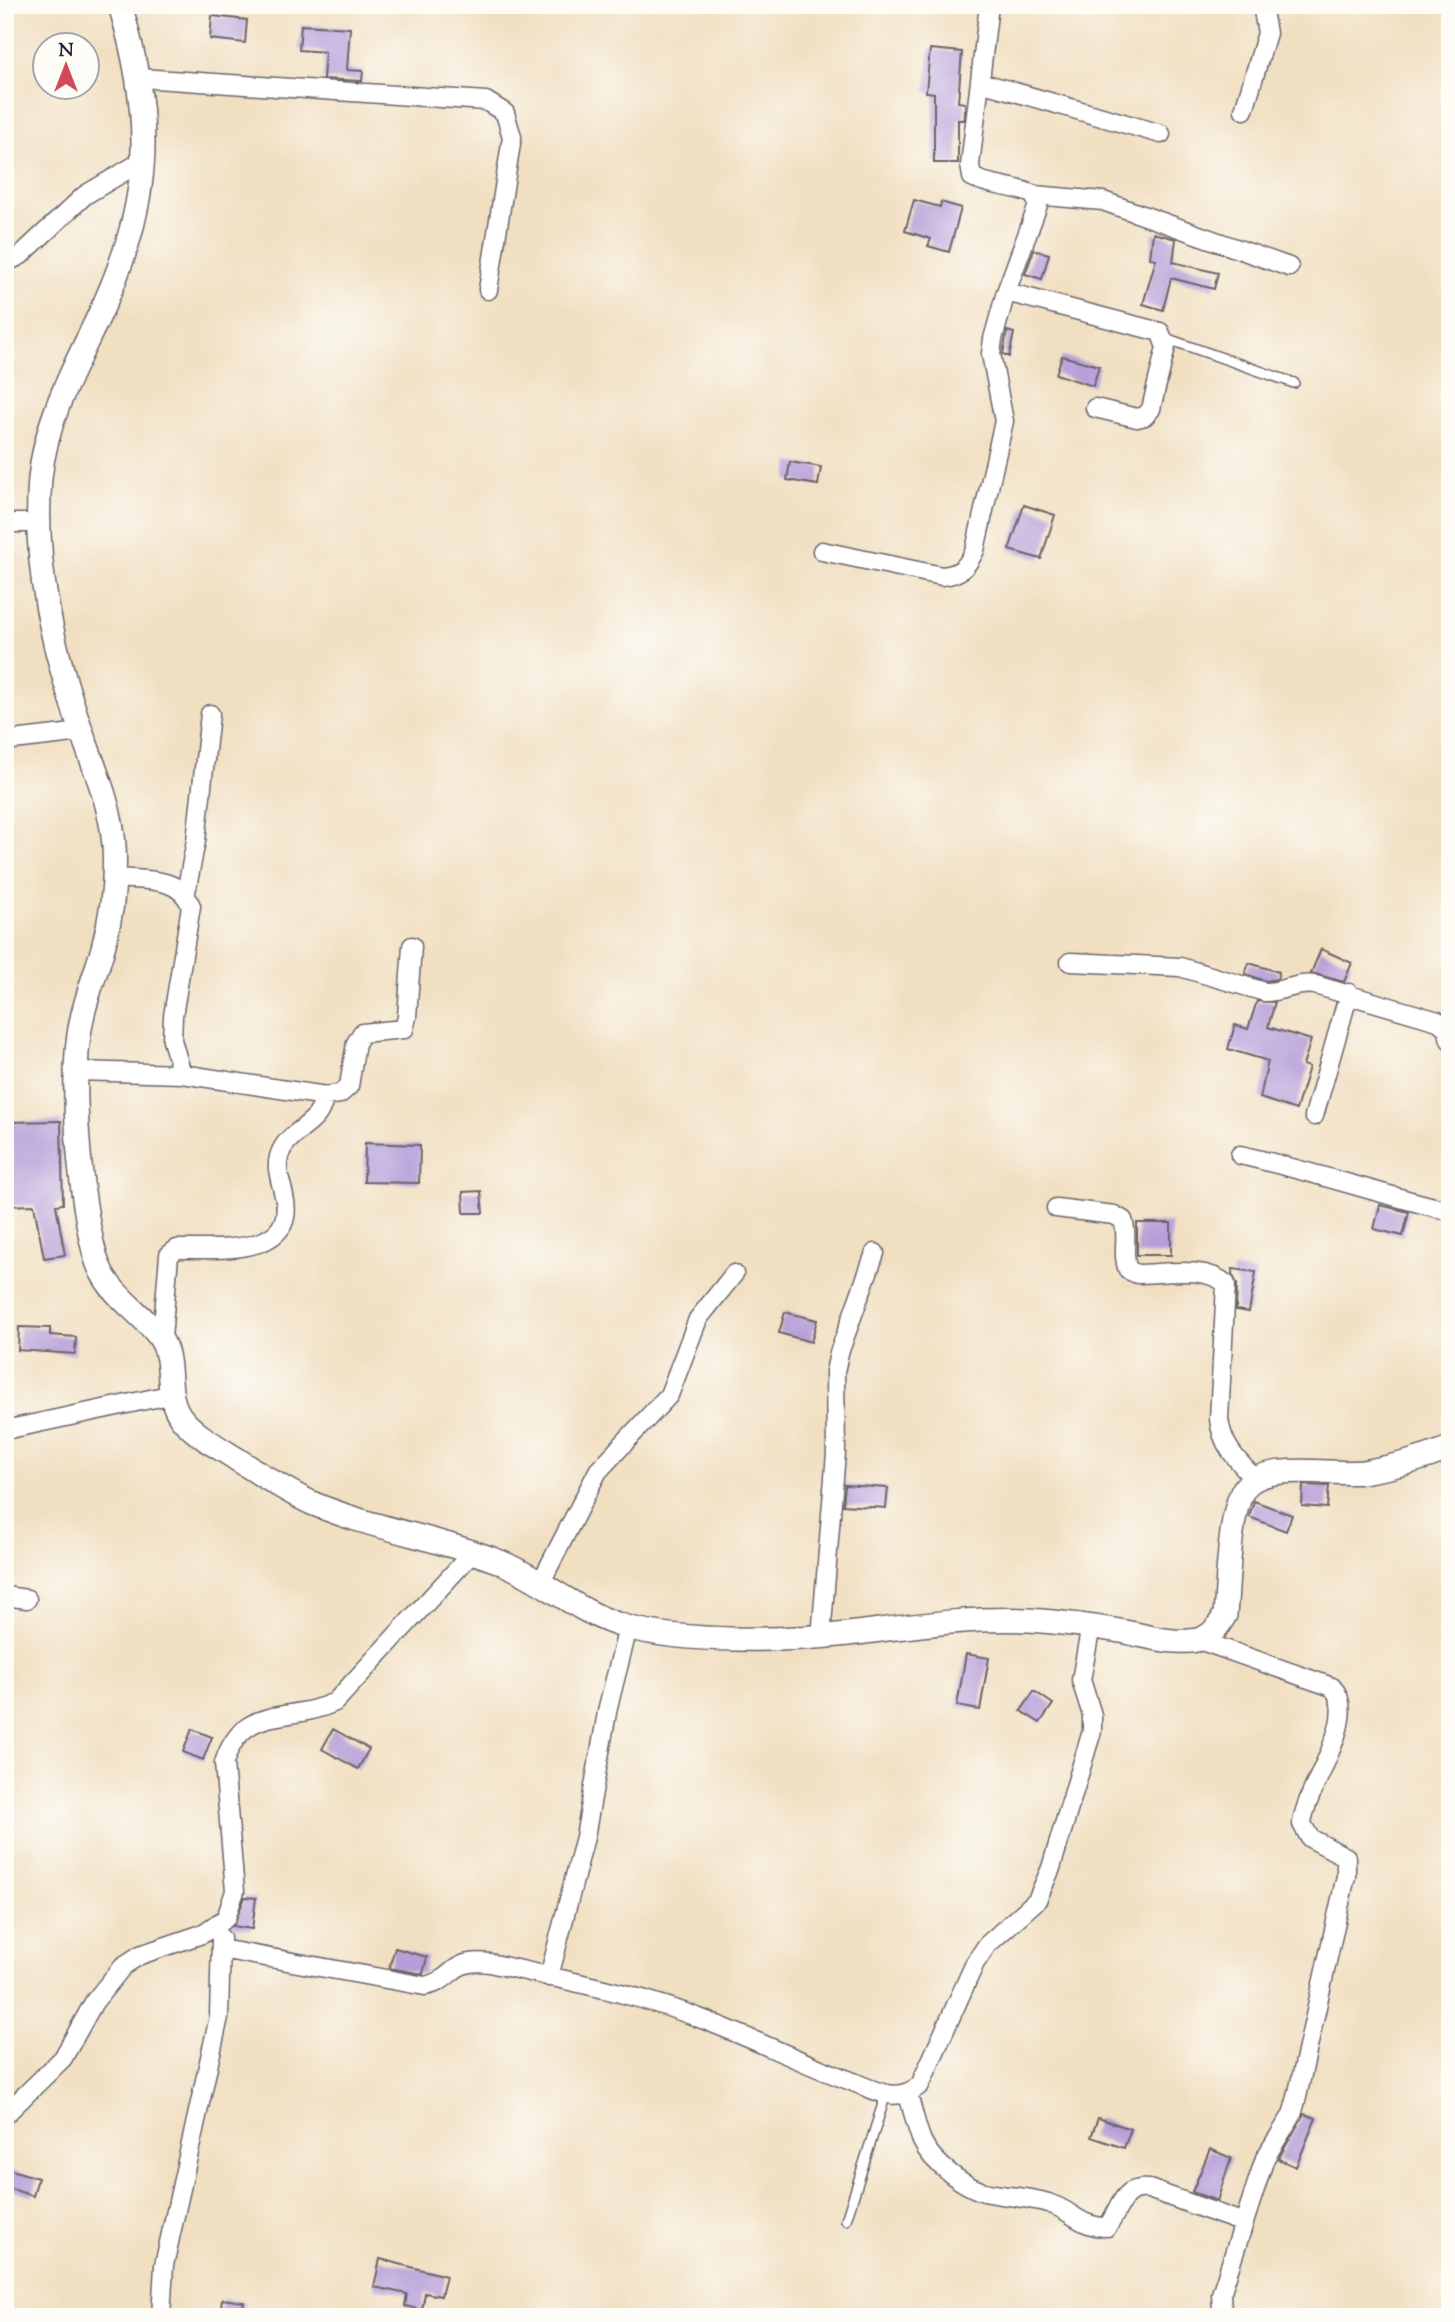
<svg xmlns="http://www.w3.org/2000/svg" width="1455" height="2322" viewBox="0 0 1455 2322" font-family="'Sorts Mill Goudy',serif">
	<rect width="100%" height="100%" fill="#fdfcf7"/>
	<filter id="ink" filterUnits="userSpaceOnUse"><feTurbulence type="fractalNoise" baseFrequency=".0143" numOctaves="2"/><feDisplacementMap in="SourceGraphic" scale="14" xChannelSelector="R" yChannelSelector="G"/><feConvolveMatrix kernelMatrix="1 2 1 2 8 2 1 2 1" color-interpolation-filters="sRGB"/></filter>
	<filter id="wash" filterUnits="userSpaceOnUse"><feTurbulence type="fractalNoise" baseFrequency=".00686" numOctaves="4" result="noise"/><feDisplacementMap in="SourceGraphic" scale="28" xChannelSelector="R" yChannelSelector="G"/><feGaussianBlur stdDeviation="1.57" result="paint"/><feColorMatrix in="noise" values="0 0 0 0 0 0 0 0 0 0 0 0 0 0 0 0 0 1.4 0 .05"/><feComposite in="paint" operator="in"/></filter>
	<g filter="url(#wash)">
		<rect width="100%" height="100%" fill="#f1dfc1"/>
		<g id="blocks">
			<path fill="#b59ed8" d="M212 16 247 20 245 43 210 39Z
				M301 25 350 28 347 70 363 71 362 81 323 79 325 52 299 50Z
				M930 49 962 52 958 102 965 103V111L964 120H958V163H934V93L926 92Z
				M914 200 940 207 941 202 961 208 949 252 928 246 931 239 905 231Z
				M1153 233 1176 239 1173 262 1218 273 1214 289 1171 278 1163 310 1143 304 1156 259 1150 258Z
				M1034 250 1049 254 1042 279 1025 274Z
				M1007 331 1014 333 1009 357 1003 354Z
				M1062 356 1099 366 1093 386 1056 374Z
				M790 462 821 467 818 485 787 480Z
				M1024 505 1055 515 1041 559 1009 550Z
				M1321 949 1352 963 1344 982 1311 973Z
				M1249 963 1279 972 1277 979 1266 981 1245 974Z
				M1257 1001 1275 1002 1268 1027 1311 1040 1303 1065 1309 1067 1296 1110 1260 1098 1268 1061 1228 1049 1235 1025 1248 1029Z
				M61 1121 63 1204 56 1205 65 1255 44 1258 34 1205 5 1206V1122Z
				M365 1143 420 1145 419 1183 364 1182Z
				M481 1191 483 1213H464L463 1192Z
				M1380 1205 1409 1212 1403 1236 1374 1229Z
				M1137 1223H1171V1255H1137Z
				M1233 1269 1256 1272 1249 1312 1236 1310 1237 1284 1232 1274Z
				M785 1312 817 1320 811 1342 779 1333Z
				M19 1327 50 1328V1335L76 1337 75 1354 18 1350Z
				M845 1485 888 1488 886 1508 843 1505Z
				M1303 1485 1329 1486 1327 1508 1302 1506Z
				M1254 1501 1292 1515 1286 1531 1249 1517Z
				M966 1654 989 1658 980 1710 957 1706Z
				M1034 1691 1053 1704 1040 1723 1021 1711Z
				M192 1729 212 1737 203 1760 183 1752Z
				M333 1729 369 1749 358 1769 322 1749Z
				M245 1897 256 1898 252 1929 233 1926Z
				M395 1948 427 1957 423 1974 389 1968Z
				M1304 2114 1316 2118 1296 2167 1278 2159Z
				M1098 2118 1131 2129 1124 2148 1091 2137Z
				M1210 2149 1231 2158 1217 2201 1192 2192Z
				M5 2168 38 2178 33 2196 5 2187Z
				M380 2259 446 2276 441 2296 425 2293 422 2310 405 2306 407 2294 374 2287Z
				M222 2299 244 2302 242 2317H220Z"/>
		</g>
	</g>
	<g filter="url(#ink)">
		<use href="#blocks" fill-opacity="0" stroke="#6a646a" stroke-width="2"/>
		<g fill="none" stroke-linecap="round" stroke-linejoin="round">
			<g stroke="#6a646a" stroke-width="12">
				<path id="service" d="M1165 338 1294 383
					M846 2220 886 2094"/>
			</g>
			<g stroke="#6a646a" stroke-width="21">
				<path id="minor" d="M140 78 486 101 505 113 512 137 488 290
					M980 82 1161 134
					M1244 110 1267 33 1262 5
					M1034 195 1103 201 1289 267
					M5 263 21 255 85 195 144 160
					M1006 292 1160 332 1166 347 1151 409 1145 416 1137 418 1095 408
					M5 523H38
					M822 551 942 576C961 574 967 567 975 550L1004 421 991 354 993 339 1006 292 1038 205 1034 195C1014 185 991 187 972 177L970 165 989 5
					M5 741 82 732
					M114 878C143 881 179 875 191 906L173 1016 172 1040 182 1074
					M186 892 196 841 210 714
					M1070 962 1180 967 1265 992C1283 992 1297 982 1315 985L1438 1021 1447 1028 1450 1040
					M76 1071 182 1074 326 1096 340 1094 349 1086 356 1043 362 1033 404 1029 407 1017 412 946
					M1314 1116 1349 993
					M1240 1155C1311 1171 1379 1194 1450 1211
					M1056 1208 1114 1215 1123 1220C1129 1236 1121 1254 1128 1270L1137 1274C1164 1274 1205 1265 1226 1284L1219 1419C1222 1446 1237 1460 1255 1479
					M162 1338 169 1255 177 1249C213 1248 299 1258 284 1196 281 1180 273 1166 282 1149 290 1134 307 1128 317 1115 321 1110 323 1102 326 1096
					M5 1430 169 1395
					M541 1582 598 1471 669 1395 698 1319 734 1274
					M5 1596 27 1599
					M821 1637 836 1453 835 1372 839 1353 875 1253
					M1199 1640 1332 1687C1362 1717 1305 1788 1302 1824L1310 1838 1346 1857V1876L1297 2097 1292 2115 1265 2158 1221 2294 1222 2310 1229 2317
					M221 1949 425 1986C456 1980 448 1958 490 1963 562 1980 638 1993 707 2021 756 2040 802 2063 851 2081 876 2091 897 2104 920 2085L975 1963 987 1945 1037 1900 1051 1868 1092 1731V1715L1081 1680 1091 1626
					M549 1977 585 1837 608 1707 628 1628
					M908 2095C913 2110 916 2127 922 2141 932 2163 966 2189 989 2193 1009 2197 1030 2197 1048 2203 1072 2210 1079 2227 1107 2227 1122 2208 1120 2186 1149 2189L1244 2223
					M5 2115 63 2058 94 2002 123 1966 140 1955 202 1934 226 1918 235 1891 224 1763C243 1702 288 1724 335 1702L473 1552
					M161 2317 164 2265 219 2017 221 1938"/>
			</g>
			<g stroke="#6a646a" stroke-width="26">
				<path id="tertiary" d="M120 5C156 124 151 208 97 320 72 372 46 420 40 478 33 566 53 650 82 733 95 770 111 805 114 845 116 879 112 915 103 948 96 973 86 997 81 1023 69 1081 80 1198 95 1255 105 1293 136 1307 158 1335 178 1361 161 1394 183 1420 197 1436 218 1447 235 1458 260 1474 287 1492 314 1504 374 1529 440 1538 500 1562 545 1580 580 1615 627 1627 685 1643 787 1641 848 1634 907 1627 969 1617 1029 1620 1059 1622 1090 1626 1120 1631 1143 1635 1173 1645 1197 1640 1211 1637 1218 1627 1225 1615 1228 1585 1229 1512 1244 1489 1263 1460 1334 1476 1363 1472 1394 1467 1421 1460 1450 1448"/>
			</g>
			<use href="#service" stroke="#fff" stroke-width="9"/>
			<use href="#minor" stroke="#fff" stroke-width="18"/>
			<use href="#tertiary" stroke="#fff" stroke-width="23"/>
		</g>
	</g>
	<rect width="1455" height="2322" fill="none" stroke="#fdfcf7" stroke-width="28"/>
	<g transform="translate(66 66)"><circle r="33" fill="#fdfcf7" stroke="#a5a5ac" stroke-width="2"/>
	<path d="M0-5L12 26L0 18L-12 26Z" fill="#d1495b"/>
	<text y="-10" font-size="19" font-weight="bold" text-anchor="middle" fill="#22223b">N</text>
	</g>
</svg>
